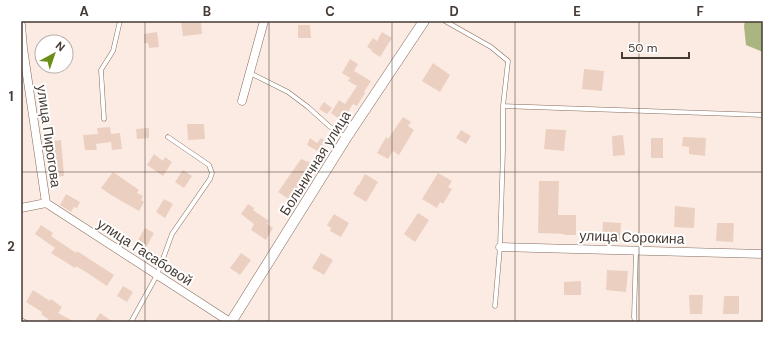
<svg xmlns="http://www.w3.org/2000/svg" width="784" height="343" viewBox="0 0 784 343" font-family="'DM Sans',sans-serif">
	<rect width="100%" height="100%" fill="#fcebe2"/>
	<path fill="#aab580" d="M745 21H763V52L746 45 744 26Z"/>
	<path fill="#ebd0c1" d="M201 21 202 34 183 36 181 22Z
		M298 25H310L311 38H298Z
		M157 32 159 47 149 48 148 43H144V34Z
		M382 32 392 38 380 57 371 51 372 50 367 47 373 38 377 41Z
		M350 59 358 64 354 71 371 81 364 92 365 93 357 106 353 104 342 121 331 113 339 100 345 104 357 86 348 81 350 78 342 73Z
		M433 63 450 75 440 92 422 81Z
		M584 69 604 71 602 91 582 89Z
		M324 102 332 108 327 114 319 109Z
		M403 117 411 122 408 126 414 130 399 155 393 151 388 159 377 153 386 137 388 139Z
		M187 124H204L205 139 188 140Z
		M110 127 111 134 120 133 122 149 112 150 111 142 96 144 97 150H85L83 135 98 134 97 128Z
		M149 128V138L137 139 136 129Z
		M546 129 566 130 564 151 544 149Z
		M461 130 471 136 466 144 456 138Z
		M623 135 625 155 613 156 612 136Z
		M683 137 706 138 705 156 689 154V147L682 146Z
		M310 138 317 143 321 138 328 142 321 153 307 145Z
		M651 138H663V158H651Z
		M61 140 64 176 49 177 47 161H49L47 142Z
		M154 154 163 161 165 157 172 162 163 176 147 165Z
		M301 159 311 163 309 166 311 168 304 179V178L290 200 278 192Z
		M183 170 192 176 184 188 175 182Z
		M113 172 139 190 137 193 143 196 141 200 144 202 139 211 111 195 101 188Z
		M438 173 452 181 448 187 452 189 443 204 440 202 437 208 422 199Z
		M365 174 378 182 366 202 353 194 358 185H359Z
		M539 181H559L558 215H576V235H564V234L538 233Z
		M66 194 80 202 77 208 74 207 71 212 60 205Z
		M164 199 173 204 165 218 156 212Z
		M248 204 254 208 253 210 269 221 267 224 273 228 266 240 251 230 254 224 241 214Z
		M675 206 695 208 694 228 674 227Z
		M418 213 429 220 415 242 404 234Z
		M334 214 349 223 341 237 330 231 331 228 327 225Z
		M603 222 621 223 620 240 602 239Z
		M717 223H734L733 242 716 241Z
		M41 225 53 233 51 236 76 253 77 251 114 275 107 286 89 274 76 266 75 268 51 253 55 248 35 234Z
		M145 228 154 233 147 246 138 240Z
		M241 253 251 260 240 275 230 268Z
		M321 253 333 260 324 275 312 268Z
		M607 270 628 271 626 292 606 290Z
		M581 281V295H564V282Z
		M123 286 133 292 127 302 117 296Z
		M33 290 50 301 51 299 62 307 58 313 75 322H52L41 314 42 312 26 302Z
		M689 295H703L702 314H690Z
		M724 296H739V314H723Z
		M100 313 113 322H94Z"/>
	<g fill="none" stroke-linecap="round" stroke-linejoin="round">
		<g stroke="#846c5f" stroke-width="5">
			<path id="service" d="M445 21 491 47 508 61 503 106V150L500 247 495 306
				M250 73 288 92 308 107 329 126 345 137
				M503 106 763 115
				M104 119 101 70 113 51 120 21
				M21 320 25 322
				M131 322 157 275 172 234 210 179 212 173 209 165 168 137
				M635 322 634 317 636 251"/>
		</g>
		<g stroke="#846c5f" stroke-width="9">
			<path id="minor" d="M21 25 23 48 46 203
				M242 101 264 21
				M46 203 230 322
				M21 208 46 203
				M500 247 763 254"/>
		</g>
		<g stroke="#846c5f" stroke-width="11">
			<path id="tertiary" d="M231 322 346 138 424 21"/>
		</g>
		<use href="#service" stroke="#fff" stroke-width="4"/>
		<use href="#minor" stroke="#fff" stroke-width="8"/>
		<use href="#tertiary" stroke="#fff" stroke-width="10"/>
	</g>
	<path fill="none" stroke="#453a34" stroke-width="1" stroke-opacity="0.55" d="M145 21V322M269 21V322M392 21V322M515 21V322M639 21V322M21 172H763"/>
	<g text-anchor="middle" dominant-baseline="central" stroke-width="4" stroke-linejoin="round" paint-order="stroke">
		<g font-size="14" fill="#453a34" stroke="#fff">
			<text transform="translate(49 136) rotate(82)">улица Пирогова</text>
			<text transform="translate(315 163) rotate(-58)">Больничная улица</text>
			<text transform="translate(632 237) rotate(2)">улица Сорокина</text>
			<text transform="translate(145 252) rotate(33)">улица Гасабовой</text>
		</g>
	</g>
	<rect width="784" height="343" fill="none" stroke="#ffffff" stroke-width="44"/>
	<g transform="translate(54 54) rotate(40)"><circle r="19" fill="#ffffff" stroke="#b5b0ae"/>
	<path d="M0-3L7 15L0 10L-7 15Z" fill="#6b8e17"/>
	<text y="-6" font-size="11" font-weight="bold" text-anchor="middle" fill="#453a34">N</text>
	</g>
	<path d="M622 52v6h67v-6" fill="none" stroke="#453a34" stroke-width="2"/>
	<text x="628" y="52" font-size="12" fill="#453a34" stroke="#ffffff" stroke-width="3" paint-order="stroke">50 m</text>
	<rect x="22" y="22" width="740" height="299" fill="none" stroke="#453a34" stroke-width="1.5"/>
	<g font-size="13" text-anchor="middle" font-weight="bold" fill="#453a34">
		<text x="84" y="16">A</text>
		<text x="207" y="16">B</text>
		<text x="330" y="16">C</text>
		<text x="454" y="16">D</text>
		<text x="577" y="16">E</text>
		<text x="700" y="16">F</text>
		<text x="11" y="101">1</text>
		<text x="11" y="251">2</text>
	</g>
</svg>
